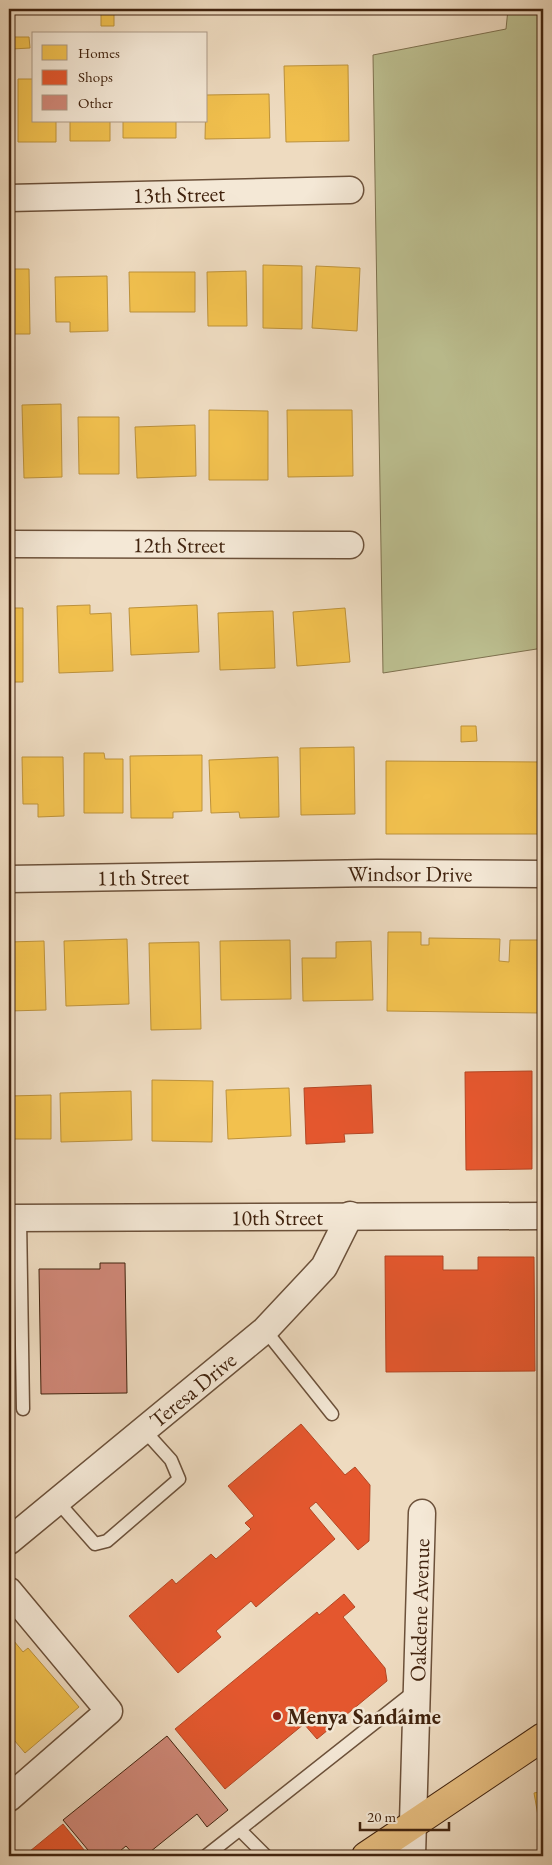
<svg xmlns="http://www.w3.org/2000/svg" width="552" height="1865" viewBox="0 0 552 1865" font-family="'EB Garamond',serif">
	<rect width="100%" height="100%" fill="#eedbc0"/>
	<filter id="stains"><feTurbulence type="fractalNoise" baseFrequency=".004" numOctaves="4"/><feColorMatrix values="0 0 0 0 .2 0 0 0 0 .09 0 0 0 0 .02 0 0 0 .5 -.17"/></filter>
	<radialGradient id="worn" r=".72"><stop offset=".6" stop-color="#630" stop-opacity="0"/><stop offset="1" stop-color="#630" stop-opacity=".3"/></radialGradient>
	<path fill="#bcbf90" stroke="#7e714f" d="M508 9H543V648L383 673 373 55 506 29Z"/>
	<path fill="#f2c14e" stroke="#bd923b" d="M9 9H24V14H9Z
		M101 13H114V26H101Z
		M11 37H29L30 48 12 49Z
		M348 65 349 141 286 142 284 66Z
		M18 79H34V121H56V142H18Z
		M269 94 270 138 205 139 206 95Z
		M70 121H110V141H70Z
		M123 121H176V138H123Z
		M263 265 302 266V329L263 328Z
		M316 266 360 268 357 331 312 328Z
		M9 269H29L30 334H9Z
		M246 271 247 326H208L207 272Z
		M129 272H195V312H130Z
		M107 276 108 331 70 332V322H56L55 277Z
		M61 404 62 477 24 478 22 405Z
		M209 410 268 411V480H209Z
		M287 410H352L353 476 288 477Z
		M78 417H119V474H79Z
		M195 425 196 476 137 478 135 427Z
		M90 605V614L111 613 113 671 59 673 57 606Z
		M197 605 199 652 131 655 129 608Z
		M9 608H23V682H9Z
		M345 608 350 662 297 666 293 612Z
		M273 611 275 668 220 670 218 613Z
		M461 726H476L477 741 461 742Z
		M354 747 355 814 301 815 300 748Z
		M84 753H104L105 759H123V813H84Z
		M202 755V811L173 812V818H131L130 756Z
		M9 757H13L14 810H9Z
		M22 757H63L64 816 38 817V804H23Z
		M278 757 279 817 240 818 239 812 211 813 209 760Z
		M386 761 543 762V834H386Z
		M388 932H421V945H429V938L500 939 499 961 509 962 510 940H541L540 1013 387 1011Z
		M127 939 129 1004 66 1006 64 941Z
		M290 940 291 999 221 1000 220 941Z
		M44 941 46 1010 9 1011V942Z
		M371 941 373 1000 303 1001 302 958H336V942Z
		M199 942 201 1029 151 1030 149 943Z
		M152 1080 213 1081 212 1142 152 1141Z
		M289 1088 291 1136 228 1139 226 1090Z
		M131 1091 132 1140 61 1142 60 1093Z
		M51 1095V1139H9V1096Z
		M9 1635 23 1652 28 1648 79 1707 25 1753 9 1734Z
		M543 1791V1827H540L534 1793Z"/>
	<path fill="#e4572e" stroke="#b34724" d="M532 1071V1169L466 1170 465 1072Z
		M371 1085 373 1133 344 1134 345 1142 306 1144 304 1088Z
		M385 1256H443V1270H478V1257H534L535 1371 386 1372Z
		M301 1424 345 1475 355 1467 370 1485 369 1541 358 1550 316 1502 309 1508 335 1539 256 1607 251 1601 216 1631 221 1637 178 1673 129 1616 172 1579 176 1584 211 1554 216 1559 251 1529 245 1523 254 1516 228 1486Z
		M344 1594 355 1607 343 1617 385 1668 387 1681 317 1739 304 1724 225 1789 175 1729 317 1612 319 1615Z
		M63 1824 89 1856H24Z"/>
	<path fill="#cf8777" stroke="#41230e" d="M100 1263H125L127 1393 41 1394 39 1269H100Z
		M167 1736 228 1810 207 1827 197 1814 145 1856H135L126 1846 114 1856H93L63 1820Z"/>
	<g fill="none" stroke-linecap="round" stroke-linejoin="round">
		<g stroke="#6c513a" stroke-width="15">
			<path id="lane" d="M20 1218 23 1409
				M265 1330 332 1414
				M57 1501 95 1544 107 1541 179 1479 171 1460 143 1429
				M240 1830 266 1856
				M206 1856 415 1691"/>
		</g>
		<g stroke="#6c513a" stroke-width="29">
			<g id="street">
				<path id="s1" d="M9 198 350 190"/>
				<path id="s2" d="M9 544 350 545"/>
				<path id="s3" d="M9 879 377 873 543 874"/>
				<path id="s4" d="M9 1218 543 1216"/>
				<path id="s5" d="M9 1541 265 1330 324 1267 350 1215"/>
				<path d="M9 1591 109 1711 9 1798"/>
				<path id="s6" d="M412 1856 422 1513"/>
			</g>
		</g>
		<g stroke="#41230e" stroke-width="30">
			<path id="primary" d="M366 1856 543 1737"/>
		</g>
		<use href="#lane" stroke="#f4e8d6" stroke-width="12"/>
		<use href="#street" stroke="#f4e8d6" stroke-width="26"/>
		<use href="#primary" stroke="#e7be80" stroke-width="28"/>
	</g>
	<circle fill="#8f2418" stroke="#f4e8d6" stroke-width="2" cx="277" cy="1716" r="5"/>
	<g text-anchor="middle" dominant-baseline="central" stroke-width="5" stroke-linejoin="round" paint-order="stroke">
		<g font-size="22" fill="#41230e" stroke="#f4e8d6">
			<text stroke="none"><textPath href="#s1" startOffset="170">13th Street</textPath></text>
			<text stroke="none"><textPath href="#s2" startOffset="170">12th Street</textPath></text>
			<text stroke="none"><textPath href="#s3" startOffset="401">Windsor Drive</textPath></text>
			<text stroke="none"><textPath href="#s3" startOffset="134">11th Street</textPath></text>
			<text stroke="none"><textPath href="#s4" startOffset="268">10th Street</textPath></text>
			<text stroke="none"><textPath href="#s5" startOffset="238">Teresa Drive</textPath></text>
			<text stroke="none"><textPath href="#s6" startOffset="246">Oakdene Avenue</textPath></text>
		</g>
		<g font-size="22" font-weight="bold" fill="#41230e" stroke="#f4e8d6" text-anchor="start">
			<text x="287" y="1716">Menya Sandaime</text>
		</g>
	</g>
	<rect width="552" height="1865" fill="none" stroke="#eedbc0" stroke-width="30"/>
	<rect x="10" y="10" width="532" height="1845" fill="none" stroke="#41230e" stroke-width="2.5"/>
	<rect x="15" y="15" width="522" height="1835" fill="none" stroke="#41230e"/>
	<rect x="32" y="32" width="175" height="90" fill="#f4e8d6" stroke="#ac9986"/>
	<rect x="42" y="45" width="25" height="15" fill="#f2c14e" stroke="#ac9986"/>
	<text x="78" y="58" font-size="15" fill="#41230e">Homes</text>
	<rect x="42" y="70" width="25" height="15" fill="#e4572e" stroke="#ac9986"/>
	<text x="78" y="82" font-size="15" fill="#41230e">Shops</text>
	<rect x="42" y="95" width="25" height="15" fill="#cf8777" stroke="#ac9986"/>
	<text x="78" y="108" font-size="15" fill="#41230e">Other</text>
	<path d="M360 1822v8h89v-8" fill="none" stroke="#41230e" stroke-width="2.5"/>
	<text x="367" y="1822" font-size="15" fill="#41230e" stroke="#f4e8d6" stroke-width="4" paint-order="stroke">20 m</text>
	<rect width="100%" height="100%" filter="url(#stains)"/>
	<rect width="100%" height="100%" fill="url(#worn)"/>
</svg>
